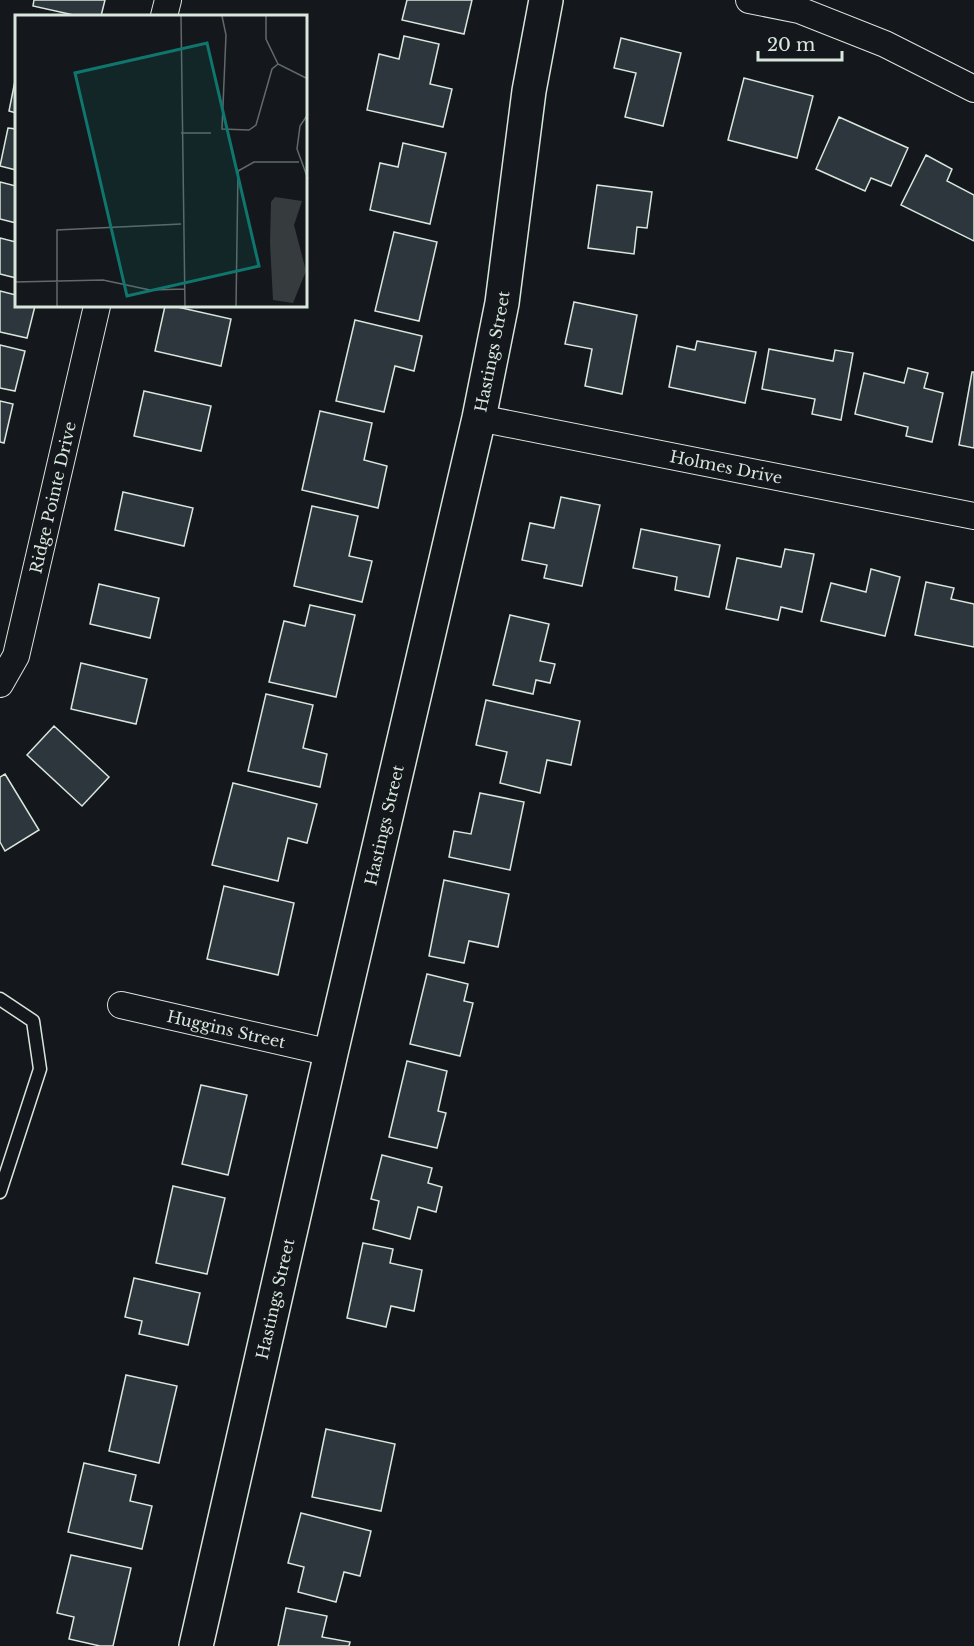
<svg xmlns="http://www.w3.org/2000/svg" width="974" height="1646" viewBox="0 0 974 1646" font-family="'Libre Baskerville',serif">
	<rect width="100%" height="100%" fill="#14181c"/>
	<path fill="#2c363c" stroke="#d8e6dc" stroke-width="1.5" d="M34 0H105L101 16H78L33 6Z
		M407 0H472L464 34 402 20Z
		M404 36 439 44 430 84 452 89 443 127 367 110 379 54 399 59Z
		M621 38 681 53 663 126 625 117 636 73 614 68Z
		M16 76V113L9 111Z
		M744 78 813 96 797 158 728 140Z
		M839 117 908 148 891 186 871 178 865 191 816 169Z
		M8 128 16 129V170L0 166Z
		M403 143 446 153 430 224 370 210 380 163 398 167Z
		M926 155 952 169 947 181 974 195V241L901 205Z
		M0 182 16 186V223L0 219Z
		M597 185 652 192 647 228 637 227 634 254 588 248Z
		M394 232 437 242 419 321 375 311Z
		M0 238 16 242V278L0 274Z
		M0 291 16 295V306H35L27 338 0 332Z
		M574 302 637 315 622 394 585 386 592 349 565 344Z
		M165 306H173L231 319 221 366 155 351Z
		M355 320 422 336 414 371 395 366 384 412 336 401Z
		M697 341 756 352 745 403 669 387 677 346 695 350Z
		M0 345 25 351 15 391 0 388Z
		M769 349 833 361 835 350 853 353 841 420 812 414 815 399 762 389Z
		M908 368 928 373 924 388 943 393 932 442 906 436 908 427 855 414 864 373 904 383Z
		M972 372H974V448L959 445Z
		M144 391 211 406 201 451 134 436Z
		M0 401 13 404 4 443 0 442Z
		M320 411 372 423 364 460 387 466 378 508 302 490Z
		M123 492 193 508 184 546 115 530Z
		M561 497 600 505 582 586 544 578 547 565 522 560 530 523 554 528Z
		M312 506 358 516 349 556 372 561 362 602 294 586Z
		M641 529 720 545 709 597 675 590 677 577 633 568Z
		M785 549 814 554 802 612 781 607 778 620 726 609 737 558 781 567Z
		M871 569 900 577 885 636 821 621 831 583 866 592Z
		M926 582 954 588 951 599 974 604V647L915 635Z
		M99 584 159 598 150 638 90 624Z
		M310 605 355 615 336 697 269 682 284 621 305 626Z
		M510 615 549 624 540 661 555 664 550 683 536 680 533 694 493 685Z
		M81 663 147 679 136 724 71 709Z
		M266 694 313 705 303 748 327 754 320 787 248 771Z
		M486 700 580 721 571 765 547 760 540 793 500 783 507 752 476 745Z
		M54 726 109 777 82 806 27 755Z
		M5 774 39 830 5 851 0 842V777Z
		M233 783 317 804 307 843 288 838 278 881 212 865Z
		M480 793 524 802 510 870 449 857 454 831 471 834Z
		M444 880 509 894 498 947 469 941 464 963 429 956Z
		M224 886 294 903 278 975 207 959Z
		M427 974 468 984 464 1001 473 1003 460 1056 410 1044Z
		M407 1061 447 1071 438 1111 446 1113 437 1148 389 1137Z
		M201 1085 247 1095 228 1175 182 1164Z
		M382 1155 432 1168 428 1183 442 1187 436 1212 418 1207 410 1239 373 1229 379 1201 371 1199Z
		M173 1186 225 1198 207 1274 156 1263Z
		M363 1243 393 1249 390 1263 422 1270 414 1311 391 1306 386 1327 347 1318Z
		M134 1278 200 1293 188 1345 139 1334 142 1321 125 1317Z
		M126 1375 177 1386 159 1463 109 1451Z
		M326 1429 395 1444 381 1511 312 1497Z
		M84 1463 136 1475 130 1501 152 1506 142 1549 68 1532Z
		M301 1513 371 1531 360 1576 344 1572 336 1602 298 1592 304 1567 288 1563Z
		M71 1555 131 1568 113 1646H100L69 1639 74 1617 57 1613Z
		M286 1608 327 1616 322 1637 350 1642 349 1646H278Z"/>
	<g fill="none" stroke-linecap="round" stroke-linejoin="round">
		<g stroke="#d8e6dc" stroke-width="15">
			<path id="lane" d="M0 999 33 1021 40 1069 0 1192"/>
		</g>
		<g stroke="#d8e6dc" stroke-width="28">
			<g id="street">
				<path d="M749 0 799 10 885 44 974 89"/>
				<path d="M164 16 168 0"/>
				<path id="s1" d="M479 418 974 516"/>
				<path id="s2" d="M0 684 16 656 97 306"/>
				<path id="s3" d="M121 1005 331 1053"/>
			</g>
		</g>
		<g stroke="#d8e6dc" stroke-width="36">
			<g id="secondary">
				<path id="s4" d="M196 1646 331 1053 479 418 502 303 529 91 546 0"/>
			</g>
		</g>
		<use href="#lane" stroke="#14181c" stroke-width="12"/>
		<use href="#street" stroke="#14181c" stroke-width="26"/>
		<use href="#secondary" stroke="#14181c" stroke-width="33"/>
	</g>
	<g text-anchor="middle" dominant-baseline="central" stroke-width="4.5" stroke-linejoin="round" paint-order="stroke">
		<g font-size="16" fill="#d8e6dc" stroke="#14181c">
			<text stroke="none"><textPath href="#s4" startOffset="1328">Hastings Street</textPath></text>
			<text stroke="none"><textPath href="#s1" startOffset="252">Holmes Drive</textPath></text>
			<text stroke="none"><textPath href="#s2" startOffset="195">Ridge Pointe Drive</textPath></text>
			<text stroke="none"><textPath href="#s4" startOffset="842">Hastings Street</textPath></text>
			<text stroke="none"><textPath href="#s3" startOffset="108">Huggins Street</textPath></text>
			<text stroke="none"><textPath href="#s4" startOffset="356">Hastings Street</textPath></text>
		</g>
	</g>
	<g transform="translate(15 15)">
		<rect width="292" height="292" fill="#14181c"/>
		<path d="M260 182 287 186 279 210 291 256 278 288 258 285 255 228 256 187Z" fill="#363b3e"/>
		<path fill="none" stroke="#626a69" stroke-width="1.5" d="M166 1 170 292M207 1 211 20 207 114 234 115 241 110 257 54 263 49M251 1V24L263 49 293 64M293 99 285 111 282 134 293 164M166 118H196M0 267 88 265 135 275 170 274M42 292V215L166 209M221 292 223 156 239 147H284"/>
		<path fill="#0f766e" fill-opacity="0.15" stroke="#0f766e" stroke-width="3" d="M192 28 244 251 112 281 60 58Z"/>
		<rect width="292" height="292" fill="none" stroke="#d8e6dc" stroke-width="3"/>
	</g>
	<path d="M758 51v9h84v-9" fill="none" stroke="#d8e6dc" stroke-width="3"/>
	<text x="767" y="51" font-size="18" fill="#d8e6dc" stroke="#14181c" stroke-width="4.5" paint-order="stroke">20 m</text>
</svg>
